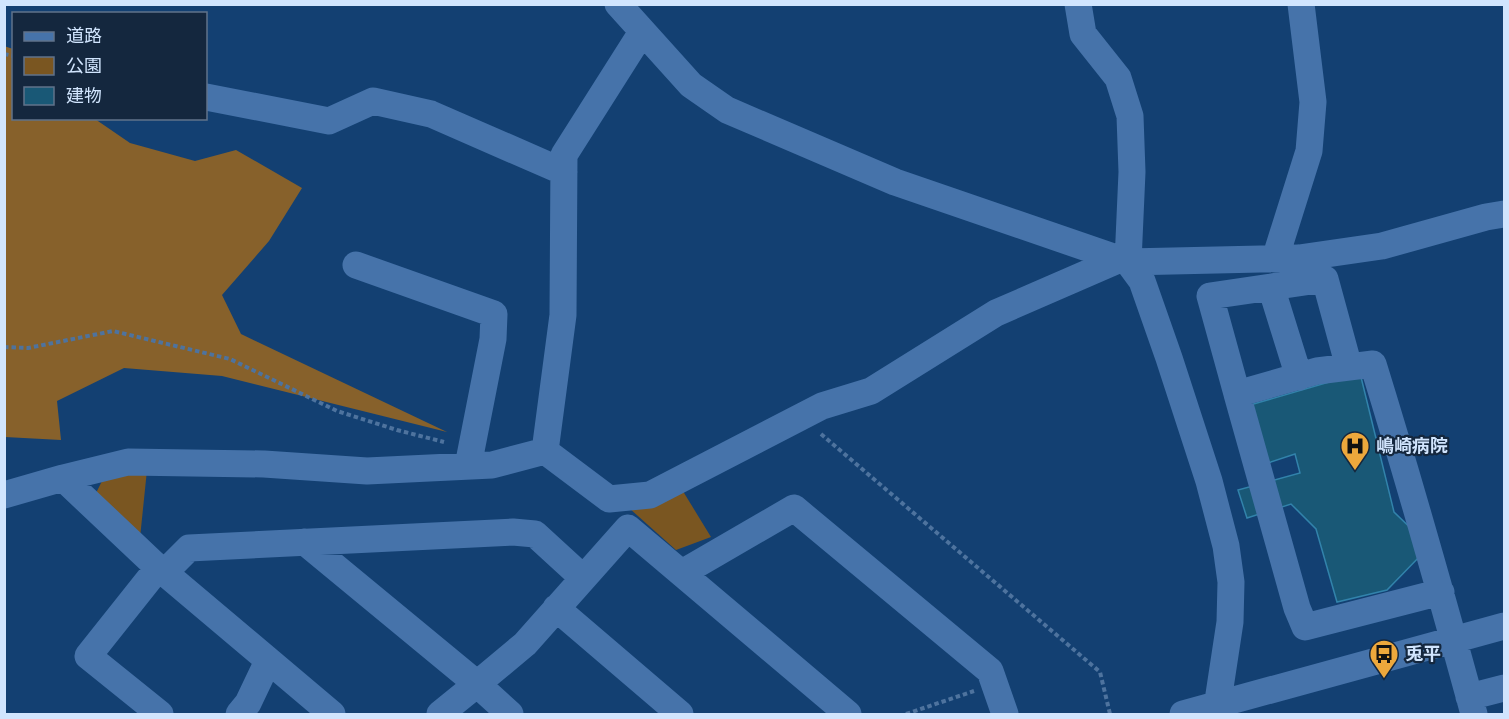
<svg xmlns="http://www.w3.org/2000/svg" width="1509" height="719" viewBox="0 0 1509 719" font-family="Figtree,'Noto Sans JP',sans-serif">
	<rect width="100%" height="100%" fill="#134072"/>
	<path fill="#7a5621" d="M147 470 140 538 96 493 103 479Z
		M681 488 711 537 676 550 629 508Z"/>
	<path fill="#87612b" d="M4 46 13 49 14 118 95 119 130 143 195 161 236 150 302 188 269 241 222 295 241 334 447 432 222 376 124 368 57 401 61 440 5 437Z"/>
	<path fill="#195876" stroke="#3283ab" stroke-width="1.5" d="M1360 373 1394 512 1422 539 1423 553 1387 590 1337 602 1316 529 1291 504 1247 518 1238 490 1300 473 1295 454 1268 463 1250 405Z"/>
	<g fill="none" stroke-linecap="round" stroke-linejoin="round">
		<path stroke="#4e739e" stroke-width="4" stroke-dasharray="4.5 3" stroke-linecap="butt" d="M4 54 14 56
			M4 347 28 348 113 331 230 359 337 411 397 430 444 442
			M821 434 1100 672 1110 714
			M906 714 974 691"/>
		<path stroke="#4673aa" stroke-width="27" d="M618 4 691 85 727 110 895 182 1128 262 1299 258 1382 246 1486 217 1504 214
			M1078 4 1083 34 1118 78 1130 116 1132 172 1128 262 1142 281 1169 358 1209 481 1226 546 1231 582 1230 622 1216 714
			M206 97 329 121 373 101 431 114 564 172
			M1275 259 1309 151 1313 102 1301 4
			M356 265 494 314 493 339 468 466
			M1271 287 1325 279 1349 367
			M1237 394 1210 296 1271 287 1299 377
			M545 451 563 315 564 155 642 32
			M4 495 63 478
			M305 542 477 684 440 714
			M158 568 88 656 160 714
			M164 573 189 548 513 532 535 534 583 578
			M682 573 794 508 990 671 1005 714
			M1441 592 1305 627 1297 608 1237 394 1317 371 1373 364C1409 480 1442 597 1474 714
			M556 608 680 714
			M1469 697 1504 688
			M239 714 248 703 268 661
			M332 714 153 563 63 478 128 462 264 464 367 471 492 465 545 451 609 499 650 495 822 406 871 391 996 313 1120 259
			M510 714 477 684 525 644 628 528 848 714
			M1183 714 1504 626"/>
	</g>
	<defs>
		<g id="hospital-pin" transform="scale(1.5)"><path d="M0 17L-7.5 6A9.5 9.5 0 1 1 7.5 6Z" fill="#eda83c" stroke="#14273e"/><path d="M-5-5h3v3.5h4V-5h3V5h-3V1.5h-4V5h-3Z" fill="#111"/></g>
		<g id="bus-pin" transform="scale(1.5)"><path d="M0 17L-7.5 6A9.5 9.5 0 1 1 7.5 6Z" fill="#eda83c" stroke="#14273e"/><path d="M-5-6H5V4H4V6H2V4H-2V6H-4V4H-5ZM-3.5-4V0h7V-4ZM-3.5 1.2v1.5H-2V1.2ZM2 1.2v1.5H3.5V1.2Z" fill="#111"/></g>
	</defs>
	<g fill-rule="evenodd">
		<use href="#hospital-pin" x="1355" y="446"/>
		<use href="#bus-pin" x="1384" y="654"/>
	</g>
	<g text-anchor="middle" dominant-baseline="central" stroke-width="4.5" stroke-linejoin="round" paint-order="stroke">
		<g font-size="18" font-weight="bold" fill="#d1e5fe" stroke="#14273e" text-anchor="start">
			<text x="1376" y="446">嶋崎病院</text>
			<text x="1405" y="654">兎平</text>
		</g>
	</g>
	<rect width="1509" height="719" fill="none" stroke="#d1e5fe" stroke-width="12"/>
	<rect x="12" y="12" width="195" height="108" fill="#14273e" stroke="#60738b" stroke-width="1.5"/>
	<rect x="24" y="32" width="30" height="9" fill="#4673aa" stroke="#60738b" stroke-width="1.5"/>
	<text x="66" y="42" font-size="18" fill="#d1e5fe">道路</text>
	<rect x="24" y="57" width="30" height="18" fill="#7a5621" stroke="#60738b" stroke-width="1.5"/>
	<text x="66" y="72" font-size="18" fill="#d1e5fe">公園</text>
	<rect x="24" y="87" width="30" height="18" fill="#195876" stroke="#60738b" stroke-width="1.5"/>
	<text x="66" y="102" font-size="18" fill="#d1e5fe">建物</text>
</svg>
